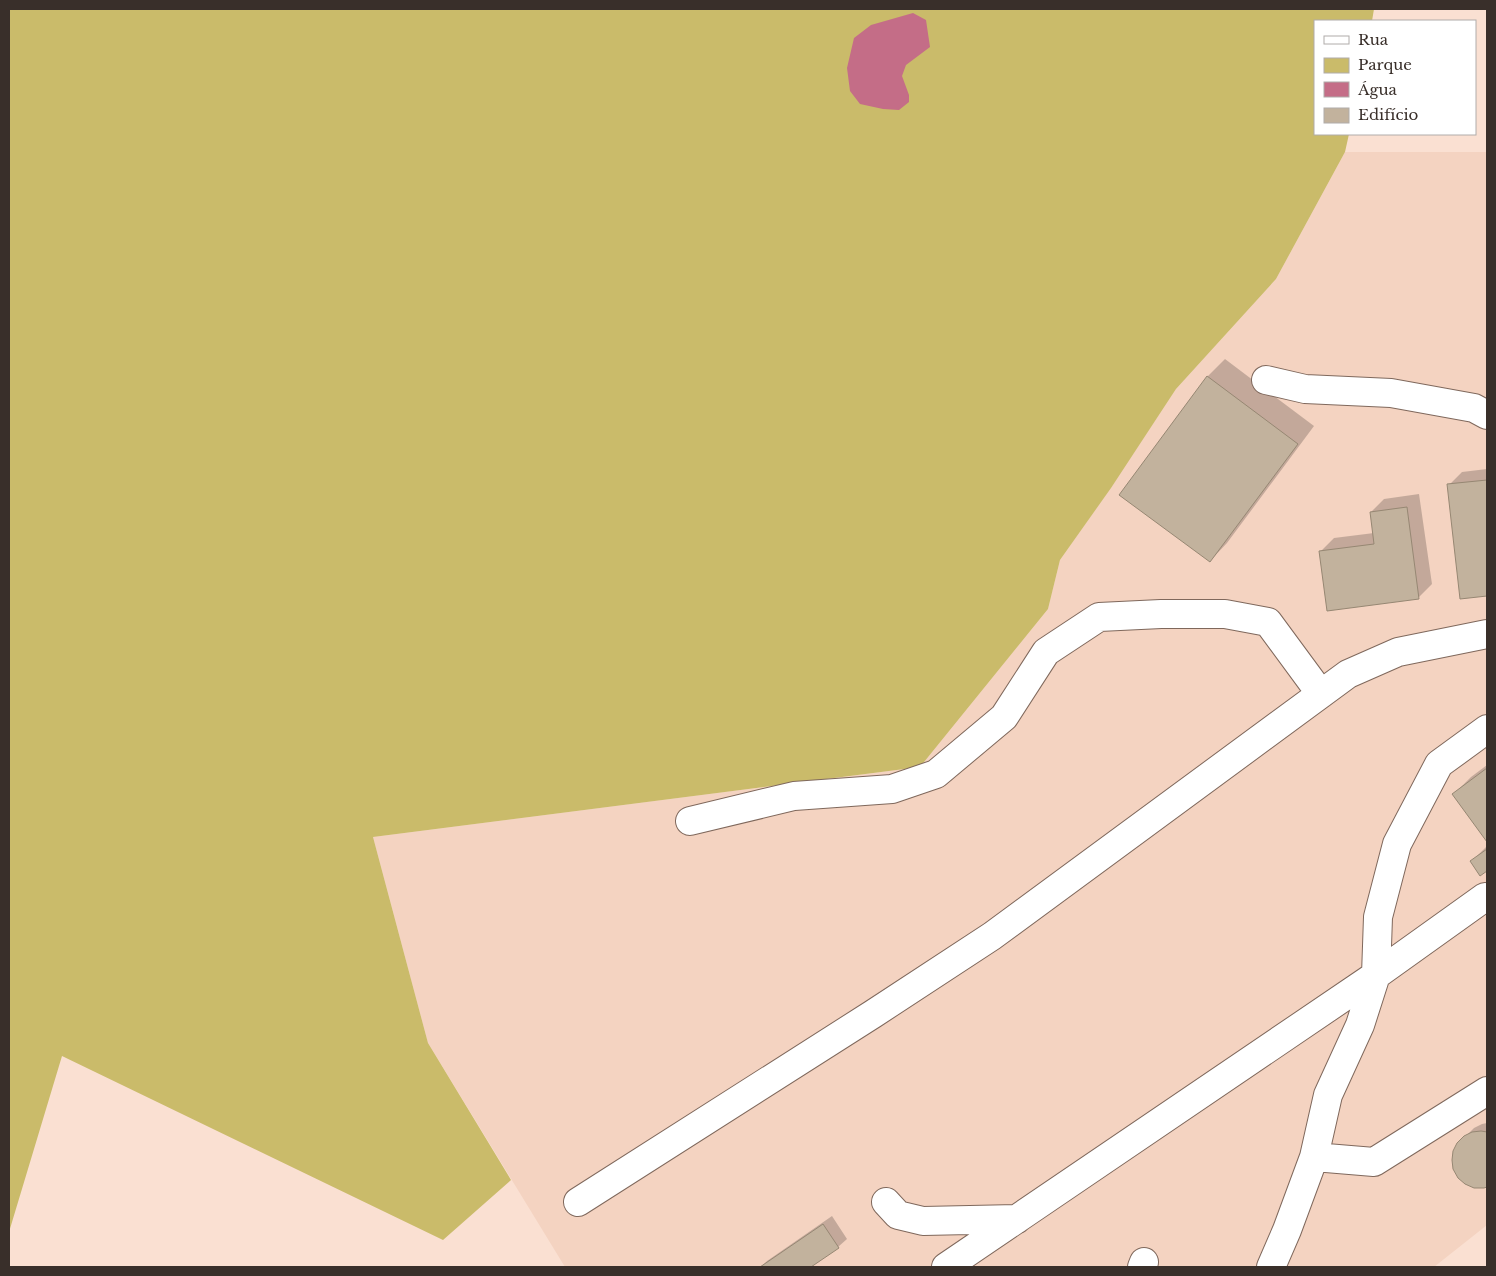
<svg xmlns="http://www.w3.org/2000/svg" width="1496" height="1276" viewBox="0 0 1496 1276" font-family="'Libre Baskerville',serif">
	<rect width="100%" height="100%" fill="#fae0d2"/>
	<path fill="#f4d3c1" d="M1345 152H1487V1225L1434 1267H565L428 1043 373 837 920 767 1048 609 1060 560 1107 493 1176 389 1276 279Z"/>
	<path fill="#cabb6a" d="M9 9H1374L1372 21H1315V134H1349L1345 152 1276 279 1176 389 1111 488 1060 560 1048 609 920 767 373 837 428 1043 511 1180 443 1240 62 1056 9 1232Z"/>
	<path fill="#c46d87" d="M913 13 926 20 930 47 906 65 902 76 909 95V102L899 110 883 109 860 104 850 91 847 68 854 38 871 25Z"/>
	<path fill="#0003" d="M1225 359 1314 426 1227 543 1210 561 1121 494 1208 376Z
		M1487 469V595L1461 598 1449 485 1462 472Z
		M1419 494 1432 584 1419 597 1321 551 1334 538 1374 533 1371 512 1384 499Z
		M1487 765V840L1454 794 1471 777Z
		M1487 846V870L1481 874 1472 861Z
		M1487 1123V1186L1484 1187 1458 1144 1474 1128 1482 1124Z
		M832 1216 847 1239 838 1247 809 1267H761L767 1261Z"/>
	<path fill="#c2b29d" stroke="#968773" d="M1207 376 1298 444 1210 562 1119 495Z
		M1487 480V596L1460 599 1447 484Z
		M1407 507 1419 599 1327 611 1319 551 1374 544 1370 512Z
		M1487 768V842L1452 794Z
		M1487 849V871L1480 876 1470 861Z
		M1481 1131 1487 1132V1187L1484 1188H1474L1465 1184 1458 1178 1453 1169 1452 1160 1453 1151 1457 1143 1464 1136 1472 1132Z
		M823 1224 839 1248 811 1267H760Z"/>
	<g fill="none" stroke-linecap="round" stroke-linejoin="round">
		<g stroke="#7f685c" stroke-width="30">
			<path id="minor" d="M1266 380 1305 389 1391 393 1474 408 1487 415
				M1487 729 1439 764 1397 844 1378 917 1376 975 1360 1025 1328 1095 1314 1157 1374 1162 1487 1091
				M690 821 794 796 892 789 936 774 1004 717 1046 652 1099 617 1161 614H1225L1268 622 1321 694
				M578 1202 873 1014 992 936 1348 674 1398 652 1487 634
				M886 1202 898 1215 923 1221 1017 1219
				M946 1267 1376 975 1485 897
				M1142 1267 1144 1262
				M1271 1267 1287 1230 1314 1157"/>
		</g>
		<use href="#minor" stroke="#fff" stroke-width="28"/>
	</g>
	<rect width="1496" height="1276" fill="none" stroke="#392f2a" stroke-width="20"/>
	<rect x="1314" y="20" width="162" height="115" fill="#ffffff" stroke="#b0acaa"/>
	<rect x="1324" y="36" width="25" height="8" fill="#ffffff" stroke="#b0acaa"/>
	<text x="1358" y="45" font-size="15" fill="#392f2a">Rua</text>
	<rect x="1324" y="58" width="25" height="15" fill="#cabb6a" stroke="#b0acaa"/>
	<text x="1358" y="70" font-size="15" fill="#392f2a">Parque</text>
	<rect x="1324" y="82" width="25" height="15" fill="#c46d87" stroke="#b0acaa"/>
	<text x="1358" y="95" font-size="15" fill="#392f2a">Água</text>
	<rect x="1324" y="108" width="25" height="15" fill="#c2b29d" stroke="#b0acaa"/>
	<text x="1358" y="120" font-size="15" fill="#392f2a">Edifício</text>
</svg>
